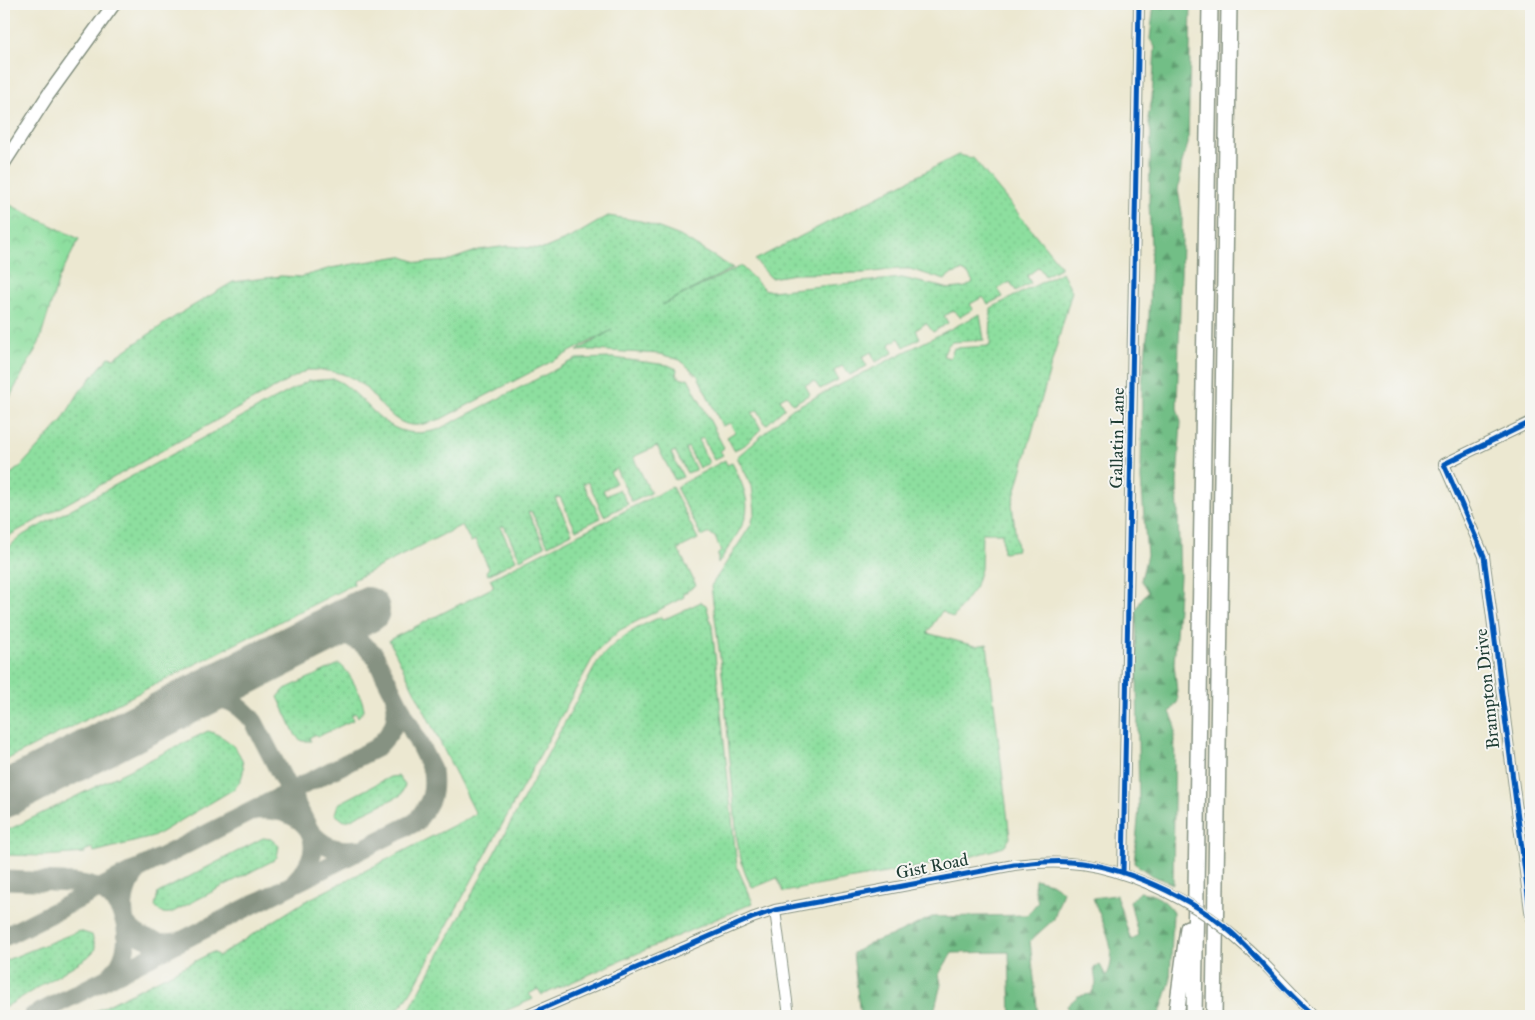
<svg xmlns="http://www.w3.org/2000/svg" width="1535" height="1020" viewBox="0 0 1535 1020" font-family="'IM FELL Great Primer',serif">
	<defs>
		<pattern id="grass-dots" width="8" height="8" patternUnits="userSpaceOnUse" patternTransform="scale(1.25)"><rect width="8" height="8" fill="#8ddf9f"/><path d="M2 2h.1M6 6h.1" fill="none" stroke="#79c08a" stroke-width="1.8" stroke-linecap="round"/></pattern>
		<pattern id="forest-firs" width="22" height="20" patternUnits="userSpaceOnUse" patternTransform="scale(1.25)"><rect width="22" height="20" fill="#72be86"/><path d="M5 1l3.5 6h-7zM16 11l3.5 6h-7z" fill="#5d9c6e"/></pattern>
		<pattern id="park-crowns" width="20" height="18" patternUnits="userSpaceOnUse" patternTransform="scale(1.25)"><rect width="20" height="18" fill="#8ddf9f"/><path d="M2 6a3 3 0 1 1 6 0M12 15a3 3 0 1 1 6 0" fill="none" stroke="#79c08a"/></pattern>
	</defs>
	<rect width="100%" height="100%" fill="#f6f6f2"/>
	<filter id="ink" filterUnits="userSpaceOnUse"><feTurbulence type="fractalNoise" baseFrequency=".02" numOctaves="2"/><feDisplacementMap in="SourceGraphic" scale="10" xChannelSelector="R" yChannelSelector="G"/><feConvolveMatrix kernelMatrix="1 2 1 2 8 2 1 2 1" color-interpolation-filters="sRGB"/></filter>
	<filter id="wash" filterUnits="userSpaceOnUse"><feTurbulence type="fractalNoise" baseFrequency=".0096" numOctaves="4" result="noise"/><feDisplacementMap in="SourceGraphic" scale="20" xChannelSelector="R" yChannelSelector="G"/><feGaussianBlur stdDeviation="1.12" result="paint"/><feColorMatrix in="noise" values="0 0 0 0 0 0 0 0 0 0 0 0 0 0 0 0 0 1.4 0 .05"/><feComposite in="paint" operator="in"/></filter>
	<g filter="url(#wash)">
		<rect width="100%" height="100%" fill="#ece8d1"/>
		<path fill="url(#grass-dots)" stroke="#568e6a" d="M958 155 973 158 1060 265V268L1045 276 1039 267 1027 276 1031 283 1016 291 1010 282 998 289 1003 297 988 304 983 297 970 304 973 309 960 317 954 310 944 316 948 323 933 332 926 323 916 330 920 338 904 347 899 338 890 344 893 353 876 362 871 352 862 357 867 366 850 375 842 366 834 371 838 380 820 389 814 381 805 385 810 394 793 404 787 395 780 399 785 408 766 425 758 410 752 413 761 429 745 445 734 450 727 437 735 432 730 423 722 426 698 376 680 360 660 354 592 350 577 351 612 330 441 419C434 421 426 424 418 425 392 428 377 396 360 383 344 371 325 370 307 370L12 534 4 542V479L21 466 61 422 80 391 109 357 114 358 176 316 233 282 281 276 301 277 331 268 400 256 420 263 447 261 479 250 508 246 543 249 572 237 608 216 641 221 680 236 733 268 662 305 741 266 764 289 771 291 902 278 950 289 966 287 973 282 969 275 962 271 949 275 945 280 910 269H898L865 273 794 274 771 278 755 260Z
			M1062 272 1072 291 1012 504 1017 550 1003 552 1002 533H982L981 569 975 588 953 618 942 611 927 633 975 646 987 644 1010 838 1004 847 966 858 784 892 777 878 753 888C743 875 740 855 737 839L723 681 711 586 751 525 755 511 752 486 737 457 792 409 980 314 984 340 952 342 948 345 943 356 950 358 954 348 990 346 991 308Z
			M613 358 668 365 677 369 676 375 682 379 688 378 724 448 720 451 723 455 714 460 703 438 698 440 709 463 699 468 688 447 685 449 696 470 687 473 675 451 671 453 683 477 675 480 657 446 633 457 651 493 632 502 616 469 610 472 616 483 603 490 606 496 619 489 628 504 604 516 588 482 583 484 601 518 576 530 560 497 555 498 572 533 548 545 531 511 528 512 545 546 520 559 504 526 500 527 516 560 488 575 486 571 489 568 475 540 471 542 462 525 353 580 354 584 4 761V556L11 545 23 535 308 381 334 379 342 383C377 408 387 443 437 430L576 359Z
			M725 460 727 465 732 463C759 514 746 519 718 564V554L721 551 715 537 709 533 702 537 676 487Z
			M672 487 698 539 678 549 696 585 683 594 684 597 620 630 596 652 416 983C408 997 402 1008 388 1016H86L213 952 219 956 302 903 476 814 389 640 494 587 490 579Z
			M701 602 706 605 712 626 737 867 753 903 542 995 538 989 529 994 533 999 494 1016H401L411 1007 598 661C615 640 636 627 661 617L662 619 667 618Z
			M339 664C348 668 364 700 364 710L358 717 356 713 351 715 353 720 317 737 315 734 309 738 311 741H302L296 736 278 697 285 689Z
			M208 731C233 738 257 765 234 789L153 837 94 852 92 848 84 851 85 853 44 856 4 855V832Z
			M398 776 405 785 401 795 397 797 349 820 344 821 335 814 338 804 390 777Z
			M263 838 271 839 279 846 277 857 274 860 171 913C163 914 159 913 155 906L158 893Z
			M79 931 92 935 96 949 88 957 4 1008V961Z"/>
		<path fill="url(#forest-firs)" stroke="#487e5d" d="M1154 4H1191L1188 144 1182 162 1178 190 1182 213V242L1177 408 1181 422 1177 482 1180 577 1174 664 1178 701 1170 712 1175 724 1173 884 1151 875 1134 863 1139 809 1136 611 1142 598 1148 592 1141 580 1147 555 1141 479 1142 384 1149 319 1151 246 1149 202 1151 133 1148 118 1152 99 1155 47 1150 39Z
			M1035 879 1051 883 1063 891 1054 919 1030 941 1038 1016H1011L1009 952 952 953 939 974 941 984 933 1016H860L853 953 870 943 899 933 932 917 1027 915 1038 902 1034 888Z
			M1140 892C1154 893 1168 901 1173 913L1170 982 1159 1016H1070L1067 1006 1078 996 1091 994 1096 984 1094 968 1100 965 1106 976C1121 954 1101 920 1093 898L1116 895 1131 940 1138 935 1130 901Z"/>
		<path fill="url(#park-crowns)" stroke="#568e6a" d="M4 202 79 239 59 278 39 343 4 408Z"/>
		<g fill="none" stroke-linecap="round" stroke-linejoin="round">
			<path stroke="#869282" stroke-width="19" d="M187 702C217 695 234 696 254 722L310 831C323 847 337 852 358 849
				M256 810C305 806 334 843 295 881
				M140 869C125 884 121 902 125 922 137 939 158 945 177 942
				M4 880 63 882
				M51 882C66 883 81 882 94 887 130 901 137 950 111 975
				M4 937 376 748C392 733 399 721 395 699
				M33 1016 416 822C431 802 435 795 432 770L374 654C354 635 344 633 317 636"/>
			<path stroke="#869282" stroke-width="46" d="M4 795 367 610"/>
		</g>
	</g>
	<g filter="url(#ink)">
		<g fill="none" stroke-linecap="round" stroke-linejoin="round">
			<g stroke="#869282" stroke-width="12">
				<path id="minor" d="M1531 422 1444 464 1484 556 1531 918
					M1123 873 1139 4
					M775 910 789 1016
					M1263 963 1314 1016
					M525 1016 752 918 775 910 1014 865C1067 859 1099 863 1149 884"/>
			</g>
			<g stroke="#869282" stroke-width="15">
				<path id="major" d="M4 163 48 95 114 4"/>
			</g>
			<g stroke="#869282" stroke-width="18">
				<path id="highway" d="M1176 1016 1188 928
					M1194 1016 1210 4
					M1214 1016 1229 4"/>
			</g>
			<use href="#minor" stroke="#fff" stroke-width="10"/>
			<use href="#major" stroke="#fff" stroke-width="12"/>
			<use href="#highway" stroke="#fff" stroke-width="15"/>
			<g stroke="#869282" stroke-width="12" stroke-linecap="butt">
				<path id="minor-bridge" d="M1149 884C1197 905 1225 926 1263 963"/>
			</g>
			<use href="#minor-bridge" stroke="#fff" stroke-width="10"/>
			<g stroke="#f6f6f2" stroke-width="8">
				<path id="cycleway" d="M1531 422 1444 464 1484 556 1531 918
					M1123 873 1139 4
					M525 1016 752 918 775 910 1014 865C1033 863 1051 860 1070 862 1123 865 1192 898 1232 933 1261 959 1284 992 1314 1016"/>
			</g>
			<use href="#cycleway" stroke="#0057b8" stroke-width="5"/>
		</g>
	</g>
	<g text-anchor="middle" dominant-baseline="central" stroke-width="4" stroke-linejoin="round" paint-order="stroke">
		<g font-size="18" fill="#1f3d34" stroke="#f6f6f2">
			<text transform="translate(1117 438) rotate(-89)">Gallatin Lane</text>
			<text transform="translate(1487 689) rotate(-96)">Brampton Drive</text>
			<text transform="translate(932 866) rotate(-11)">Gist Road</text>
		</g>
	</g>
	<rect width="1535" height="1020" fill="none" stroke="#f6f6f2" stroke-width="20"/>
</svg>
